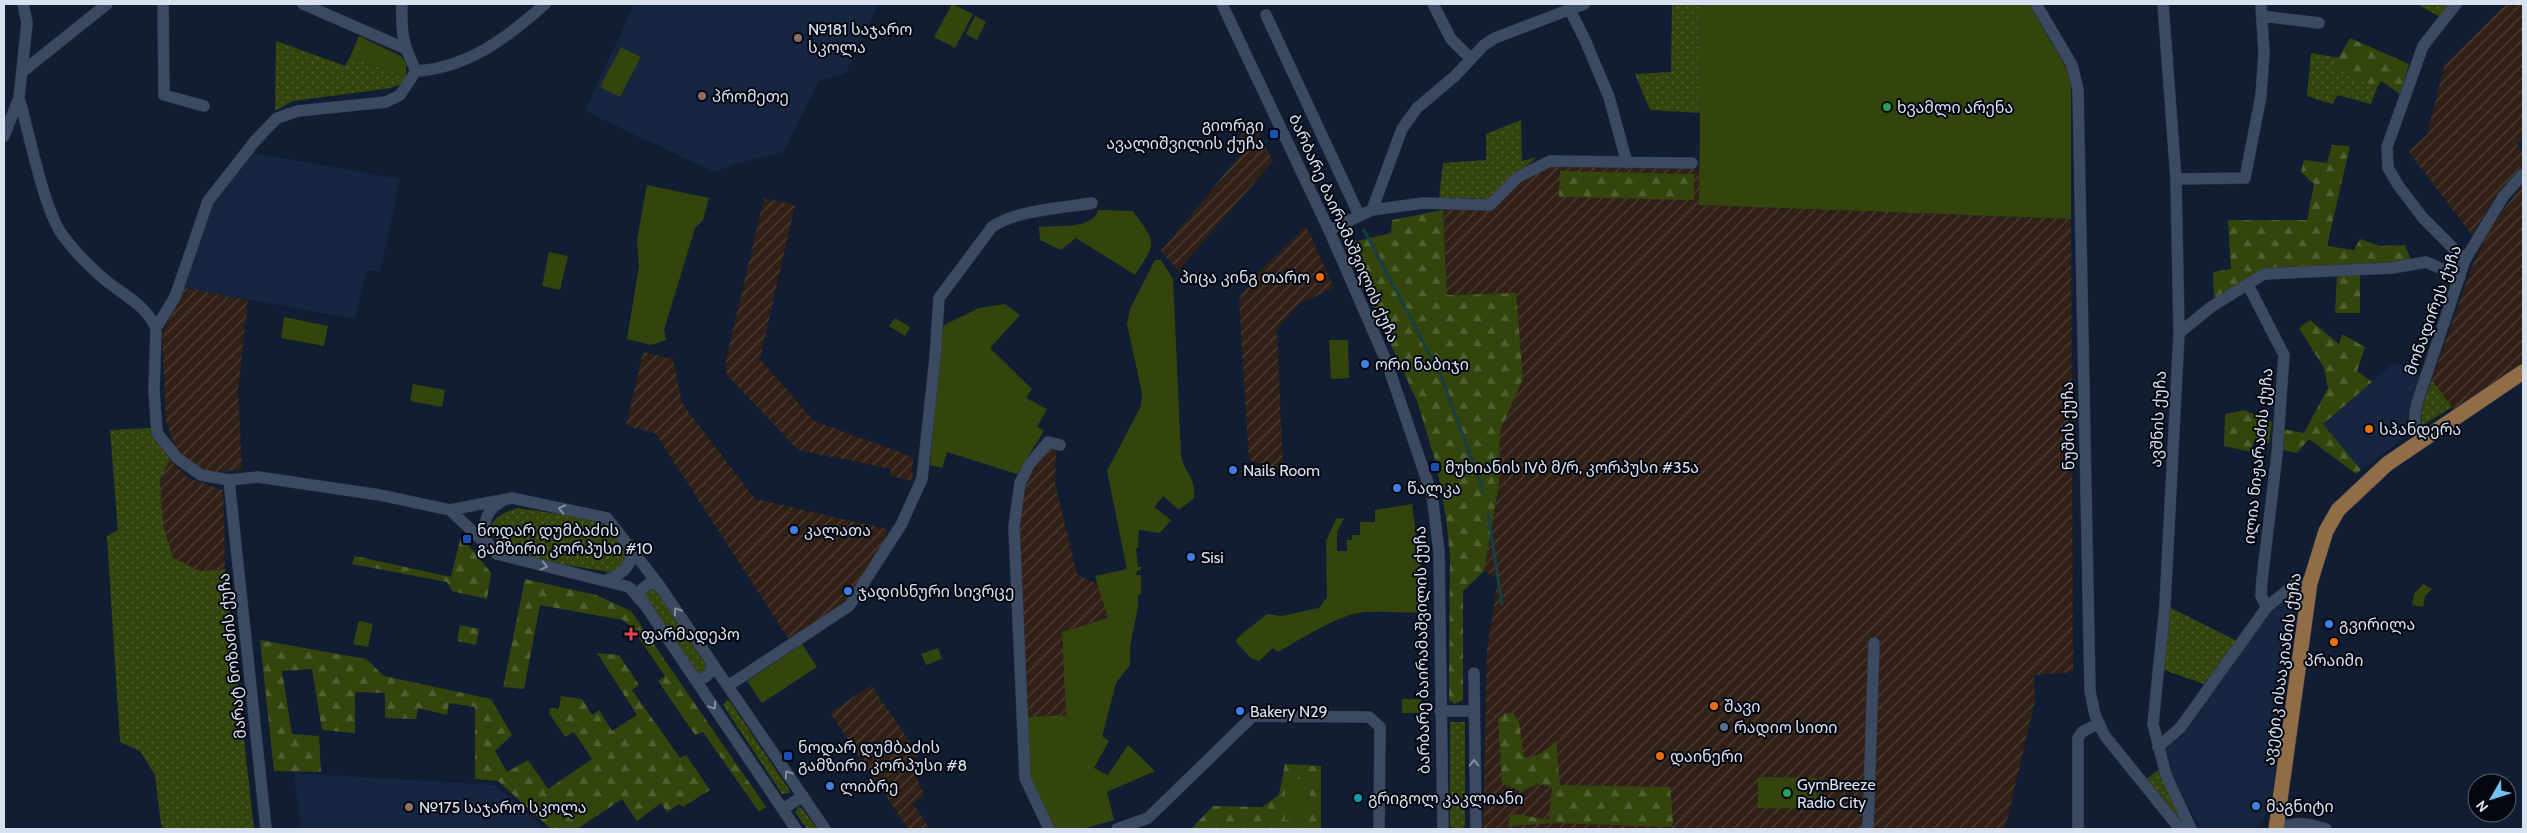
<svg xmlns="http://www.w3.org/2000/svg" width="2527" height="833" viewBox="0 0 2527 833" font-family="Cabin,'Noto Sans Georgian',sans-serif">
	<defs>
		<pattern id="industrial-furrows" width="10" height="10" patternUnits="userSpaceOnUse" patternTransform="scale(1.25)"><rect width="10" height="10" fill="#302016"/><path d="M-1 1l2-2M0 10L10 0M9 11l2-2" fill="none" stroke="#4d4038"/></pattern>
		<pattern id="grass-dots" width="8" height="8" patternUnits="userSpaceOnUse" patternTransform="scale(1.25)"><rect width="8" height="8" fill="#33450d"/><path d="M2 2h.1M6 6h.1" fill="none" stroke="#506031" stroke-width="1.8" stroke-linecap="round"/></pattern>
		<pattern id="forest-firs" width="22" height="20" patternUnits="userSpaceOnUse" patternTransform="scale(1.25)"><rect width="22" height="20" fill="#33450d"/><path d="M5 1l3.5 6h-7zM16 11l3.5 6h-7z" fill="#506031"/></pattern>
	</defs>
	<rect width="100%" height="100%" fill="#111d32"/>
	<path fill="#162540" d="M634 4H878L846 73 819 81 783 152 735 164 714 172 585 111Z
		M252 153 400 179 380 272 367 270 355 319 185 288 211 205Z
		M2395 362 2421 374 2407 420 2408 435 2361 470 2323 424Z
		M2283 598H2296L2272 796 2265 816 2255 829H2201L2167 766 2165 751 2174 738H2181L2230 661 2259 622Z
		M294 773 496 785 544 829H301Z"/>
	<path fill="url(#industrial-furrows)" d="M2506 4H2523V139L2517 144 2523 152V164L2494 199 2472 235 2408 151 2427 135 2444 66 2442 67Z
		M1252 121 1273 161 1178 271 1161 251 1242 153 1233 144Z
		M1545 165 1701 169 1699 205 2071 219 2073 672 2034 675 2035 701 2005 829H1483L1487 649 1498 579 1484 571 1499 484 1500 431 1523 378 1516 293 1447 295 1443 210 1494 209 1521 179Z
		M2523 183V364L2453 409 2432 379 2473 264 2491 227Z
		M764 198 795 205 760 359 814 421 913 457 912 481 890 476 891 469 798 450 728 376 725 364Z
		M1306 226 1334 288 1299 304 1277 329 1283 470 1249 460 1239 299 1255 276Z
		M185 288 248 300 238 390 242 469 204 474 177 452 166 422 162 334Z
		M643 352 673 359 682 403 755 499 887 529V537L847 603 790 641 655 433 626 426Z
		M1047 448 1056 450 1055 483 1077 574 1098 585 1108 618 1062 632 1067 715 1027 717 1017 529 1022 489Z
		M170 460 188 478 223 490 225 569 200 571 173 558 163 525 160 479Z
		M871 685 919 755 910 762 924 795 913 804 930 829H908L830 713Z"/>
	<path fill="url(#grass-dots)" d="M1672 4H1701V113L1650 110 1635 74 1671 72Z
		M2417 4H2451L2440 17Z
		M276 41 345 66 350 57 406 77 404 83 391 88 293 101 275 111Z
		M2311 53 2339 58 2334 66 2377 88 2371 104 2338 95 2332 104 2307 96Z
		M1521 120 1522 161 1537 157 1489 199 1439 198 1443 163 1486 160V134Z
		M2432 380 2452 407 2423 425C2417 412 2428 393 2432 380Z
		M151 428 170 460 160 479 163 525 173 558 200 571 225 569 254 829H164L161 824 155 775 140 751 120 742 107 536 118 530 110 430Z
		M518 508C538 512 588 516 603 524 618 531 630 549 626 565L614 573 515 556 505 549 490 532C491 517 506 512 518 508Z
		M652 588 655 589 708 668 702 674 697 673 645 596 646 591Z
		M2169 607 2237 641 2204 684 2164 670Z
		M727 700H729L790 791 789 793 782 794 723 705Z
		M1450 722H1465V826L1461 829H1455L1450 826Z
		M2158 770 2187 828 2146 779Z
		M799 807 802 808 817 829H807L795 812Z"/>
	<path fill="url(#forest-firs)" d="M2350 38 2409 64 2400 94 2381 81 2377 88 2334 66Z
		M2332 145 2350 146 2327 246 2354 250 2360 239 2380 246 2405 245 2411 260 2390 264 2265 270 2214 299 2213 272 2231 269 2228 220H2307L2314 184 2301 172 2304 160 2327 163Z
		M1560 171 1694 174V200L1559 197Z
		M1443 210 1447 295 1516 293 1523 378 1500 431 1499 484 1484 571 1463 591V700L1455 704 1449 700 1450 555 1446 518 1437 467 1417 401 1344 244 1391 233 1392 220Z
		M2360 272V313H2335L2337 274Z
		M2310 320 2339 344 2342 334 2365 347 2357 371 2372 382 2323 424 2361 470 2356 474 2309 439 2297 453 2280 449 2281 429 2304 433 2328 388 2324 368 2299 328Z
		M2244 410 2272 422 2269 443 2254 442 2251 452 2224 446 2225 414Z
		M461 536 491 573 487 599 452 591 447 582 352 564 355 556 451 577Z
		M525 579 596 595 631 611 766 807 759 812 703 732 695 735 658 681 665 676 632 628 623 620 540 605 524 689 503 687Z
		M460 625 479 629 476 645 457 641Z
		M260 640 366 659 384 676 491 699 512 735 495 751 507 772 528 760 548 789 592 759 574 732 565 737 549 713 550 708 559 709 561 696 582 699 592 715 599 710 612 731 637 715 597 653 619 655 639 685 632 690 680 758 686 755 710 790 683 807 679 804 667 812 661 803 637 821 622 799 577 829H551L498 781 475 779V707L449 703 447 715 418 708 416 719 385 718V693L355 692V733L322 730 312 669 282 671 292 734 319 736 321 772 274 771Z
		M1505 713H1513L1519 722 1524 757C1536 760 1547 748 1556 741L1560 785 1670 787 1673 822 1671 827 1554 823 1508 826 1510 816C1521 811 1537 821 1549 819L1552 787 1538 784 1521 792 1502 783 1498 719Z
		M1285 764 1321 766V829H1191L1213 806 1262 807 1279 795Z"/>
	<path fill="#33450d" d="M952 4 973 14 955 48 934 37Z
		M1701 4H2029L2071 76V219L1699 205Z
		M975 16 986 22 977 40 966 34Z
		M359 36 401 56 406 63V77L350 57Z
		M621 47 641 57 620 97 600 87Z
		M647 185 709 198 703 220 695 228 664 330 666 340 651 345 627 339 639 266 637 239Z
		M1098 210 1133 211C1157 245 1157 240 1135 275L1076 238 1061 250 1040 240 1039 227C1055 225 1093 230 1098 210Z
		M549 252 568 256 560 290 542 286Z
		M1155 260H1161L1173 279 1181 455C1185 475 1196 476 1194 498L1179 510 1163 496 1154 507 1171 520 1160 533 1139 530 1138 548H1136L1138 567H1141V570L1137 571 1136 575H1141V594L1138 595V606L1130 647V665L1116 683 1103 733V737L1109 741 1094 768 1108 775 1128 745 1155 771 1107 792 1114 820 1083 829H1052L1030 779 1027 717 1066 715 1062 632 1108 618 1095 576 1127 569 1107 471 1141 406 1142 393 1127 324 1130 309Z
		M1005 304 1020 315 990 348 1032 389 1026 398 1047 409 1037 427 1044 431 1017 474 947 452 942 468 930 465 942 326 979 308Z
		M284 317 328 326 324 346 281 338Z
		M895 318 910 327 905 336 889 326Z
		M1329 340H1348L1349 378 1331 379Z
		M413 384 445 390 442 407 410 401Z
		M1412 504 1420 564 1422 612C1401 614 1380 610 1359 613 1339 615 1297 641 1278 652L1273 648 1259 661 1251 658 1236 642 1237 638 1267 614 1281 616 1319 608 1327 597 1326 541 1336 519 1344 518 1337 532V551H1347V540H1352V535H1360V522H1375V510Z
		M2423 584 2432 589 2425 596 2423 607 2412 605 2414 594Z
		M359 621 373 624 368 647 353 644Z
		M802 644 817 667 762 703 747 681Z
		M938 648 942 659 926 665 921 654Z
		M1402 699H1421V713H1402Z
		M1758 777 1817 778 1816 809 1758 808Z
		M1285 779H1310V820H1285Z"/>
	<g fill="none" stroke-linecap="round" stroke-linejoin="round">
		<path stroke="#183e45" stroke-width="3" d="M1364 230 1441 376 1483 490
			M1488 514 1502 604"/>
		<g stroke="#303648" stroke-width="12">
			<path id="minor" d="M163 4 164 95 204 106
				M303 4 404 48
				M402 4C401 33 403 45 416 71
				M1222 4 1329 230 1387 363 1432 495 1439 551 1443 829
				M1433 4 1451 39 1470 58
				M2036 4 2072 65 2078 90 2090 691 2095 715 2105 736 2180 829
				M2163 4 2176 179 2179 333 2165 605 2153 724 2166 775 2191 829
				M2456 4 2423 46 2387 147 2388 168 2398 185 2423 218 2465 260
				M1570 10 1585 40 1609 97 1627 163
				M1266 15 1359 215
				M2262 16 2319 23
				M416 71C468 68 508 37 545 4
				M22 72 107 4
				M19 98C29 131 44 213 64 237 75 252 90 267 104 279 122 294 146 305 156 328L154 391 157 433 177 458 201 475 229 480 258 477 380 495 450 510 512 498 607 518 659 585 825 829
				M4 136 19 98 27 23 23 4
				M2176 179 2245 178 2261 96 2264 53 2261 4
				M1372 210 1402 129 1417 108 1455 76 1484 45 1495 38 1584 4
				M1329 230 1372 210 1423 203 1490 205 1518 177 1550 161 1692 163
				M2248 285 2284 355 2277 454 2262 580 2261 596 2267 607
				M156 328 175 297 208 201 255 141 277 118 298 111 386 102 400 95 416 71
				M2179 333 2211 307 2264 274 2392 268 2426 262 2460 277
				M2422 440C2414 427 2413 417 2417 403L2465 260 2503 197 2523 174
				M229 480 266 829
				M450 510 497 554 629 587 645 605 796 829
				M491 547C479 534 484 510 501 502
				M607 580C624 573 633 566 631 546
				M639 599 641 590 650 583 659 585
				M1474 673 1476 829
				M695 679C706 680 710 674 713 664
				M728 686 849 606 901 525 922 479 935 358 939 298 992 227C1016 210 1063 208 1092 203
				M1440 711H1473
				M2158 747 2180 728 2267 607 2296 583H2310
				M783 809 803 796
				M1049 829 1025 778 1014 527 1020 483 1029 465 1048 442 1060 445
				M1117 829 1148 818 1253 716 1369 717 1380 727 1379 829
				M1868 829 1874 643
				M2078 829V738L2082 732 2099 723
				M2276 829C2295 821 2307 823 2326 829"/>
		</g>
		<g stroke="#303648" stroke-width="16">
			<path id="major" d="M2276 829 2310 583 2326 531 2338 510 2387 464 2523 372"/>
		</g>
		<use href="#minor" stroke="#3b4961" stroke-width="11"/>
		<use href="#major" stroke="#906c47" stroke-width="15"/>
	</g>
	<defs><path id="oneway-chevron" d="M-2-3.5L2.5 0L-2 3.5" fill="none" stroke-width="1.6" stroke-linecap="round" stroke-linejoin="round" transform="scale(1.25)"/></defs>
	<g stroke="#828da1">
		<use href="#oneway-chevron" transform="translate(562 509) rotate(-168)"/>
		<use href="#oneway-chevron" transform="translate(544 566) rotate(13)"/>
		<use href="#oneway-chevron" transform="translate(677 611) rotate(-124)"/>
		<use href="#oneway-chevron" transform="translate(713 706) rotate(56)"/>
		<use href="#oneway-chevron" transform="translate(1474 763) rotate(-91)"/>
		<use href="#oneway-chevron" transform="translate(788 774) rotate(-124)"/>
	</g>
	<g fill="#8d6e63" stroke="#040710" stroke-width="2">
		<circle cx="798" cy="38" r="5"/>
		<circle cx="702" cy="96" r="5"/>
		<circle cx="409" cy="807" r="5"/>
	</g>
	<g fill="#2e9e5b" stroke="#040710" stroke-width="2">
		<circle cx="1887" cy="107" r="5"/>
		<circle cx="1787" cy="793" r="5"/>
	</g>
	<g fill="#1a4fb4" stroke="#040710" stroke-width="2">
		<rect x="1269" y="129" width="10" height="10" rx="2.5"/>
		<rect x="1430" y="462" width="10" height="10" rx="2.5"/>
		<rect x="462" y="534" width="10" height="10" rx="2.5"/>
		<rect x="783" y="751" width="10" height="10" rx="2.5"/>
	</g>
	<g fill="#e8710a" stroke="#040710" stroke-width="2">
		<circle cx="1320" cy="277" r="5"/>
		<circle cx="2369" cy="429" r="5"/>
		<circle cx="2334" cy="642" r="5"/>
		<circle cx="1714" cy="706" r="5"/>
		<circle cx="1660" cy="756" r="5"/>
	</g>
	<g fill="#3f7fe0" stroke="#040710" stroke-width="2">
		<circle cx="1365" cy="364" r="5"/>
		<circle cx="1233" cy="470" r="5"/>
		<circle cx="1397" cy="488" r="5"/>
		<circle cx="794" cy="530" r="5"/>
		<circle cx="1191" cy="557" r="5"/>
		<circle cx="848" cy="591" r="5"/>
		<circle cx="2329" cy="624" r="5"/>
		<circle cx="1240" cy="711" r="5"/>
		<circle cx="830" cy="786" r="5"/>
		<circle cx="2256" cy="806" r="5"/>
	</g>
	<path fill="#e0444e" stroke="#040710" stroke-width="2" d="M628.5 626.5h5v5h5v5h-5v5h-5v-5h-5v-5h5z"/>
	<circle fill="#5c6f8a" stroke="#040710" stroke-width="2" cx="1724" cy="727" r="5"/>
	<circle fill="#0f9aa8" stroke="#040710" stroke-width="2" cx="1358" cy="798" r="5"/>
	<g text-anchor="middle" dominant-baseline="central" stroke-width="4" stroke-linejoin="round" paint-order="stroke">
		<g font-size="16" fill="#d8e1f0" stroke="#040710" text-anchor="start">
			<text x="808" y="29">№181 საჯარო<tspan x="808" dy="18">სკოლა</tspan></text>
			<text x="712" y="96">პრომეთე</text>
			<text x="1897" y="107">ხვამლი არენა</text>
			<text x="1264" y="125" text-anchor="end">გიორგი<tspan x="1264" dy="18">ავალიშვილის ქუჩა</tspan></text>
			<text x="1310" y="277" text-anchor="end">პიცა კინგ თარო</text>
			<text x="1375" y="364">ორი ნაბიჯი</text>
			<text x="2379" y="429">სპანდერა</text>
			<text x="1445" y="467">მუხიანის IVბ მ/რ, კორპუსი #35ა</text>
			<text x="1243" y="470">Nails Room</text>
			<text x="1407" y="488">წალკა</text>
			<text x="477" y="530">ნოდარ დუმბაძის<tspan x="477" dy="18">გამზირი კორპუსი #10</tspan></text>
			<text x="804" y="530">კალათა</text>
			<text x="1201" y="557">Sisi</text>
			<text x="858" y="591">ჯადისნური სივრცე</text>
			<text x="2339" y="624">გვირილა</text>
			<text x="641" y="634">ფარმადეპო</text>
			<text x="2334" y="660" text-anchor="middle">პრაიმი</text>
			<text x="1724" y="706">შავი</text>
			<text x="1250" y="711">Bakery N29</text>
			<text x="1734" y="727">რადიო სითი</text>
			<text x="798" y="747">ნოდარ დუმბაძის<tspan x="798" dy="18">გამზირი კორპუსი #8</tspan></text>
			<text x="1670" y="756">დაინერი</text>
			<text x="1797" y="784">GymBreeze<tspan x="1797" dy="18">Radio City</tspan></text>
			<text x="840" y="786">ლიბრე</text>
			<text x="1368" y="798">გრიგოლ კაკლიანი</text>
			<text x="2266" y="806">მაგნიტი</text>
			<text x="419" y="807">№175 საჯარო სკოლა</text>
		</g>
		<g font-size="16" fill="#d8e1f0" stroke="#040710">
			<text transform="translate(1344 228) rotate(66)">ბარბარე ბაირამაშვილის ქუჩა</text>
			<text transform="translate(2433 310) rotate(-70)">მონადირეს ქუჩა</text>
			<text transform="translate(2158 419) rotate(-87)">ავშნის ქუჩა</text>
			<text transform="translate(2068 426) rotate(-91)">ნუშის ქუჩა</text>
			<text transform="translate(2258 456) rotate(-84)">ილია ნიჟარაძის ქუჩა</text>
			<text transform="translate(1422 650) rotate(-91)">ბარბარე ბაირამაშვილის ქუჩა</text>
			<text transform="translate(232 656) rotate(-96)">მარატ ნოზაძის ქუჩა</text>
			<text transform="translate(2282 669) rotate(-82)">ავეტიკ ისააკიანის ქუჩა</text>
		</g>
	</g>
	<rect width="2527" height="833" fill="none" stroke="#d8e1f0" stroke-width="10"/>
	<g transform="translate(2492 798) rotate(231)"><circle r="24" fill="#040710" stroke="#595e6a"/>
	<path d="M0-4L9 19L0 12L-9 19Z" fill="#72c1f5"/>
	<text y="-8" font-size="14" font-weight="bold" text-anchor="middle" fill="#d8e1f0">N</text>
	</g>
</svg>
